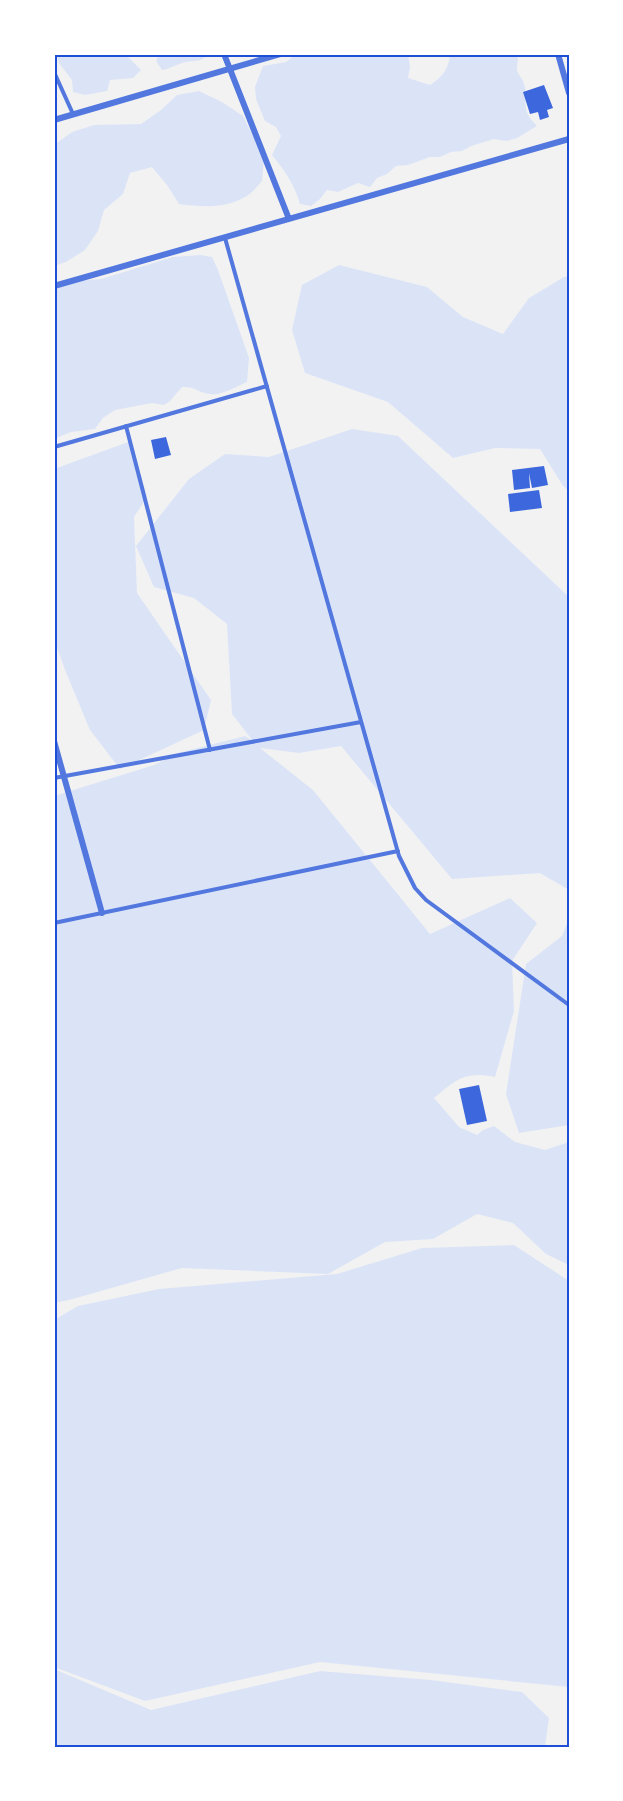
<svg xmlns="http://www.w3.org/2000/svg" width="623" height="1801" viewBox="0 0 623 1801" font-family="'Sofia Sans Condensed',sans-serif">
	<rect width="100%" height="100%" fill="#f2f2f2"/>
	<path fill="#dbe4f7" d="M56 54H125L141 70 133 78 110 80 107 91 85 95 73 92 72 80 59 63Z
		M159 54H209C200 63 196 60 186 62 179 63 170 69 162 70L156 61Z
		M296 54H408L410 67 408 78 430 85C442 77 449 69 450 54H517C519 60 517 62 517 68 517 73 521 77 523 81 531 102 517 106 537 126L517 138 506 141 494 139 471 146 462 151 451 152 440 157H430L408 165 396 166 387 174 377 178 370 187 358 183 338 192 327 190 320 199 311 206 300 204C295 185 284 170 272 155L281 136 276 127 265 121 256 99 255 87 263 66 286 62Z
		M199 91 222 102 243 116 264 158 262 181C257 187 251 194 245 197 224 209 202 207 179 204L167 185 152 167 130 173 123 194 104 210 98 231 85 250 66 262 54 266V145L72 132 94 125 141 124 161 110 177 95Z
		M201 255 212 257 218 270 249 358 247 382C237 386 222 396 210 394 198 393 196 386 182 387L170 401 164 405 152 403 115 410 103 418 95 429 71 432 54 439V287L86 280 101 279 173 257Z
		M339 265 427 287 463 317 503 334 529 298 564 277 569 276V491L563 486 540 449 495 448 453 458 388 402 305 373 292 330 302 285Z
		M352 429 398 436 569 597V890L540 873 452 879 341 746 299 753 260 748 313 790 430 934 510 898 537 923 512 961 514 1011 495 1077C465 1071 457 1079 434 1098L459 1127 477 1135 483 1130 494 1126 515 1142 545 1150 569 1142V1265L546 1254 513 1223 477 1214 433 1239 385 1242 328 1274 182 1268 69 1300 54 1303V796L154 765 178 753 245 736 253 741 232 714 227 624 194 598 154 587 136 546 189 479 225 454 269 457Z
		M131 441 147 497 134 517 137 593 211 700 204 730 120 769 90 730 65 670 54 639V469Z
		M569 918V1125L519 1133 506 1094 526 964 562 936Z
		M514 1245 569 1281V1687L320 1662 145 1701 54 1667V1320L78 1306 159 1289 337 1274 422 1248Z
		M54 1669 151 1710 320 1671 431 1680 522 1692 549 1718 545 1747H54Z"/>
	<path fill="#3d67dc" d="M544 85 553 108 547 110 549 117 540 120 538 112 530 114 523 92Z
		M166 437 171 455 155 459 151 440Z
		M544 466 548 485 532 488 529 473 530 488 514 490 512 470Z
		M539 490 542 508 510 512 508 494Z
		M479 1085 487 1121 467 1125 459 1089Z"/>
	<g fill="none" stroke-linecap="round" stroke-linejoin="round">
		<path stroke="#5277de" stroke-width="4" d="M54 72 73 114
			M225 238 399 856 415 888 426 900 569 1005
			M126 426 210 750
			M54 447 267 386
			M54 778 361 722
			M54 923 398 851"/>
		<path stroke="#5277de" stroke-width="6" d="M224 54 289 219
			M558 54 569 93
			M54 120 280 54
			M54 286 569 139
			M54 741 102 913"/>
	</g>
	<rect width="623" height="1801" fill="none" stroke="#ffffff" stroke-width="111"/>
	<rect x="56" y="56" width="512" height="1690" fill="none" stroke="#1d4ed8" stroke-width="2"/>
</svg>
